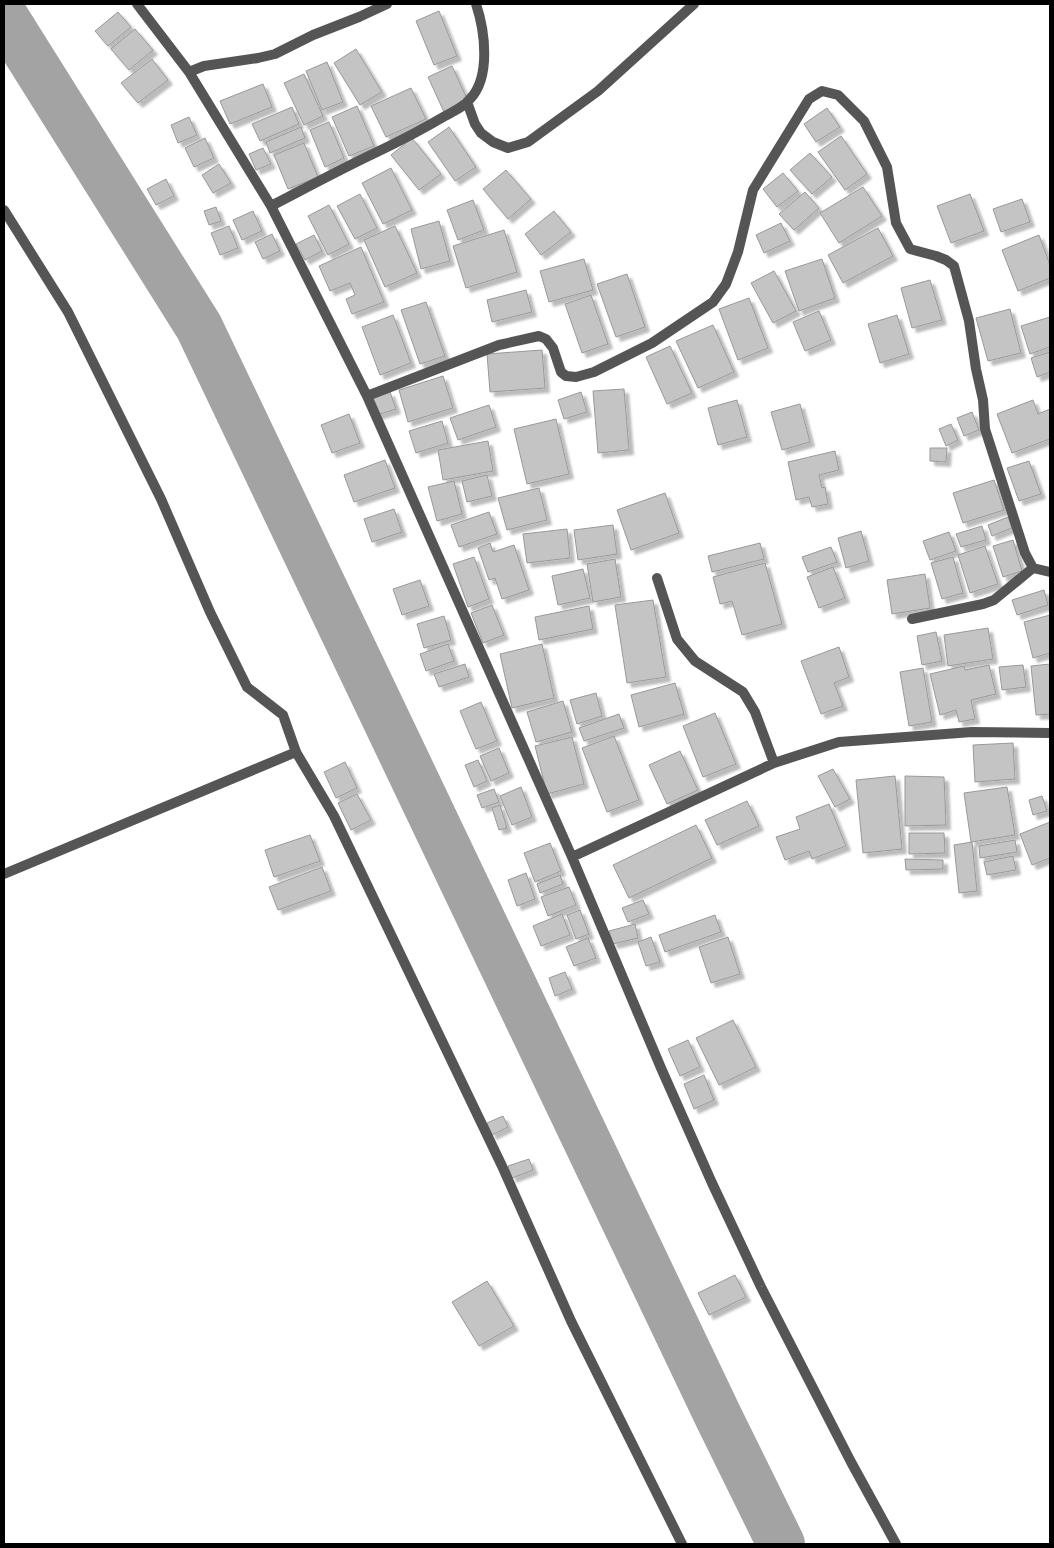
<svg xmlns="http://www.w3.org/2000/svg" width="1054" height="1548" viewBox="0 0 1054 1548" font-family="Poppins,sans-serif">
	<defs>
		<filter id="shadow"><feDropShadow dx="4.5" dy="4.5" stdDeviation="1" flood-color="#0004"/></filter>
	</defs>
	<rect width="100%" height="100%" fill="#fff"/>
	<g fill="none" stroke-linecap="round" stroke-linejoin="round">
		<path stroke="#a3a3a3" stroke-width="48" d="M4 16 199 327 719 1418 781 1544"/>
	</g>
	<path fill="#c4c4c4" stroke="#999" filter="url(#shadow)" d="M439 11 457 56 434 65 416 21Z
		M118 12 131 27 108 46 95 31Z
		M135 29 153 50 129 70 111 49Z
		M356 49 382 92 360 105 334 63Z
		M152 59 168 80 138 103 121 83Z
		M327 62 343 102 322 110 306 71Z
		M452 66 468 101 444 112 428 77Z
		M304 74 323 116 304 125 284 83Z
		M263 84 272 107 230 124 220 101Z
		M411 88 426 119 386 137 371 106Z
		M357 106 374 146 349 156 332 117Z
		M292 107 299 124 260 141 252 124Z
		M827 108 840 127 816 142 804 124Z
		M189 117 197 135 178 143 171 125Z
		M329 122 344 158 325 167 310 130Z
		M301 127 305 138 270 153 266 142Z
		M449 127 476 167 455 181 428 142Z
		M841 136 867 174 845 190 818 152Z
		M205 138 214 158 194 167 185 148Z
		M412 138 441 174 419 190 391 155Z
		M304 143 318 177 288 189 274 155Z
		M263 148 271 164 256 170 249 154Z
		M810 153 832 177 812 194 790 170Z
		M219 164 231 183 213 193 202 175Z
		M391 168 412 210 383 224 362 183Z
		M506 170 531 199 508 219 483 189Z
		M783 173 798 191 777 207 763 189Z
		M166 179 174 196 156 205 147 189Z
		M863 187 882 216 839 243 820 213Z
		M805 192 819 208 794 230 779 214Z
		M360 194 377 228 355 239 337 206Z
		M970 194 984 231 951 243 937 206Z
		M1022 199 1030 222 1001 232 993 209Z
		M473 200 484 230 458 240 447 210Z
		M329 205 349 244 328 255 308 216Z
		M216 207 221 221 209 225 204 211Z
		M253 211 262 231 242 240 233 220Z
		M554 211 571 232 541 255 525 234Z
		M439 221 450 261 421 269 411 229Z
		M781 223 790 241 764 253 756 235Z
		M229 226 238 248 220 255 211 233Z
		M395 226 417 273 385 287 364 240Z
		M878 228 893 256 843 283 828 255Z
		M504 230 517 272 466 288 453 246Z
		M272 234 280 251 263 259 255 242Z
		M314 235 322 251 305 260 296 244Z
		M1039 235 1050 265V278L1018 291 1002 250Z
		M361 247 384 302 352 314 346 299 355 295 350 283 330 291 319 266Z
		M584 259 593 290 549 302 540 271Z
		M822 259 835 298 799 311 785 271Z
		M774 271 796 311 773 323 751 283Z
		M627 274 645 327 616 337 597 284Z
		M930 280 942 320 912 328 901 288Z
		M526 290 532 312 492 322 487 300Z
		M591 295 608 344 582 353 565 304Z
		M749 298 768 348 738 360 719 309Z
		M426 302 445 356 420 364 401 310Z
		M1010 309 1021 353 988 361 976 318Z
		M819 311 831 340 805 351 793 322Z
		M393 315 411 363 380 375 362 327Z
		M897 315 909 354 880 363 868 324Z
		M1050 317V347L1030 354 1021 326Z
		M713 325 734 372 698 388 676 341Z
		M670 346 692 393 667 404 646 357Z
		M542 350 545 388 490 392 487 354Z
		M1050 352V372L1037 377 1031 358Z
		M443 376 453 408 408 422 399 390Z
		M624 389 629 450 598 453 593 391Z
		M390 392 396 409 377 415 371 398Z
		M581 392 587 412 564 419 558 400Z
		M737 400 747 437 718 445 708 408Z
		M1033 400 1038 414 1050 409V439L1012 453 997 414Z
		M800 404 810 442 782 450 771 412Z
		M489 405 496 427 458 440 450 418Z
		M972 412 979 430 964 436 957 418Z
		M349 414 360 443 332 453 321 425Z
		M556 419 569 474 527 484 514 429Z
		M442 421 448 443 416 453 409 431Z
		M951 424 958 440 946 446 939 429Z
		M488 441 493 471 443 480 438 450Z
		M930 448H947L946 462 930 461Z
		M835 451 839 470 819 475 822 488 825 487 828 504 812 507 809 497 796 500 788 462Z
		M385 460 395 488 354 502 344 475Z
		M1029 461 1041 494 1019 501 1007 468Z
		M487 475 492 496 467 502 462 481Z
		M994 480 1004 510 963 523 953 493Z
		M454 481 462 514 437 521 428 487Z
		M539 488 547 520 507 530 498 498Z
		M665 493 679 533 631 550 617 510Z
		M394 509 402 532 372 542 364 519Z
		M489 512 497 534 459 547 451 525Z
		M1008 517 1012 528 992 536 988 525Z
		M613 525 617 554 578 560 574 530Z
		M982 526 986 540 961 547 956 534Z
		M567 529 570 558 527 563 523 534Z
		M861 531 869 561 846 568 838 538Z
		M949 532 956 551 930 560 923 541Z
		M1013 540 1022 571 1003 577 993 546Z
		M490 543 493 552 514 545 529 590 502 599 495 578 489 580 478 548Z
		M760 543 764 559 712 572 708 556Z
		M985 546 998 584 970 593 958 555Z
		M831 547 837 562 808 572 802 557Z
		M474 557 489 599 468 607 453 564Z
		M953 557 963 593 942 599 931 563Z
		M615 559 621 597 593 602 587 564Z
		M765 563 782 624 742 635 732 601 720 604 713 577Z
		M833 567 845 598 819 608 807 577Z
		M583 569 590 598 558 605 552 576Z
		M925 574 930 608 892 614 887 580Z
		M420 580 429 606 402 615 393 589Z
		M1044 590 1048 605 1017 615 1012 600Z
		M653 600 666 677 627 683 615 605Z
		M492 605 504 635 483 643 471 613Z
		M589 606 593 629 539 640 535 617Z
		M1050 615V653L1033 658 1024 622Z
		M444 616 451 640 424 648 417 624Z
		M988 628 993 659 948 666 944 635Z
		M936 632 942 661 922 665 917 636Z
		M448 644 454 661 426 671 420 654Z
		M542 644 554 698 512 708 500 654Z
		M839 647 849 677 834 683 843 706 821 714 801 661Z
		M465 664 469 677 439 687 434 674Z
		M1050 664V714L1036 715 1031 666Z
		M989 665 996 694 971 700 975 719 959 722 956 710 940 715 930 674 964 666 965 670Z
		M1023 665 1026 687 1002 690 999 667Z
		M923 668 932 722 909 726 900 672Z
		M675 683 684 714 639 727 631 695Z
		M596 693 602 716 577 724 570 700Z
		M563 701 572 732 536 742 527 712Z
		M481 702 497 741 476 749 460 711Z
		M715 713 736 764 703 777 683 726Z
		M619 714 624 728 584 741 579 728Z
		M614 736 639 800 607 812 582 748Z
		M572 737 584 784 547 794 535 746Z
		M1013 743 1015 779 975 782 973 745Z
		M499 748 509 773 491 781 480 756Z
		M680 751 698 790 667 804 649 765Z
		M478 760 487 781 474 787 465 765Z
		M345 762 357 788 336 798 324 772Z
		M833 769 850 799 835 807 818 776Z
		M895 776 902 849 863 853 856 780Z
		M905 776 944 777 946 825 905 826Z
		M521 787 532 817 512 825 500 796Z
		M1007 787 1015 835 971 842 964 793Z
		M494 789 499 802 482 808 477 795Z
		M357 794 371 820 351 830 338 803Z
		M1042 796 1047 811 1033 815 1029 800Z
		M747 801 759 826 717 845 705 820Z
		M829 804 846 846 812 859 809 851 785 860 776 837 800 829 796 817Z
		M500 805 507 828 499 830 492 808Z
		M1050 822V858L1032 865 1020 834Z
		M696 825 712 858 629 898 613 865Z
		M909 833H944L945 853 909 854Z
		M310 835 320 861 274 877 265 850Z
		M1015 840 1017 852 980 858 979 846Z
		M972 842 977 891 959 893 954 845Z
		M550 843 561 871 535 882 524 853Z
		M1013 856 1016 870 987 875 984 862Z
		M905 859 943 860V869L906 870Z
		M322 867 331 891 278 910 269 887Z
		M526 873 535 899 517 906 508 880Z
		M560 875 563 884 540 893 537 884Z
		M569 887 576 905 548 916 541 897Z
		M643 900 649 914 628 922 622 908Z
		M580 910 589 934 576 939 567 915Z
		M562 914 570 935 541 946 533 926Z
		M715 915 721 932 665 952 659 935Z
		M635 924 638 938 613 944 609 931Z
		M651 937 660 962 646 966 638 942Z
		M728 937 740 974 711 983 699 947Z
		M588 938 596 958 574 966 566 947Z
		M565 972 572 989 555 996 549 978Z
		M733 1020 756 1067 719 1085 696 1038Z
		M688 1040 700 1067 680 1076 668 1049Z
		M704 1075 714 1100 694 1109 684 1084Z
		M503 1116 508 1127 492 1135 487 1123Z
		M529 1159 533 1170 512 1178 508 1166Z
		M735 1275 746 1297 709 1315 698 1293Z
		M487 1281 514 1326 479 1346 452 1302Z"/>
	<g fill="none" stroke-linecap="round" stroke-linejoin="round">
		<path stroke="#555" stroke-width="10" d="M4 874 296 752"/>
		<path stroke="#555" stroke-width="10" d="M137 4 189 72 271 206 367 396 572 857 661 1068 712 1183 761 1287 851 1462 896 1544
			M189 72 204 66 258 58 275 54 313 35 359 17 387 4
			M467 102 475 124 481 133 493 142 508 148 528 142 598 91 694 4
			M271 206C306 188 341 169 377 152 400 141 423 129 445 116 454 111 464 107 470 99 491 77 485 31 476 4
			M4 210 68 312 161 499 210 612 247 687 283 715 296 752 334 816 502 1166 571 1321 682 1544
			M367 396 499 345 539 336 546 339 553 348 561 372 566 376 576 377 594 372 652 343 713 302 726 284 738 252 753 190 809 99 822 91 838 95 864 121 887 167 896 223 910 249 936 256 946 260 954 266 969 321 976 369 983 400 985 429 1025 553 1033 568 1050 572
			M657 578 677 639 695 661 743 692 755 712 774 763
			M912 619 983 604 994 600 1033 568
			M572 857 774 763 839 742 972 732 1050 733"/>
	</g>
	<rect width="1054" height="1548" fill="none" stroke="#000000" stroke-width="10"/>
</svg>
